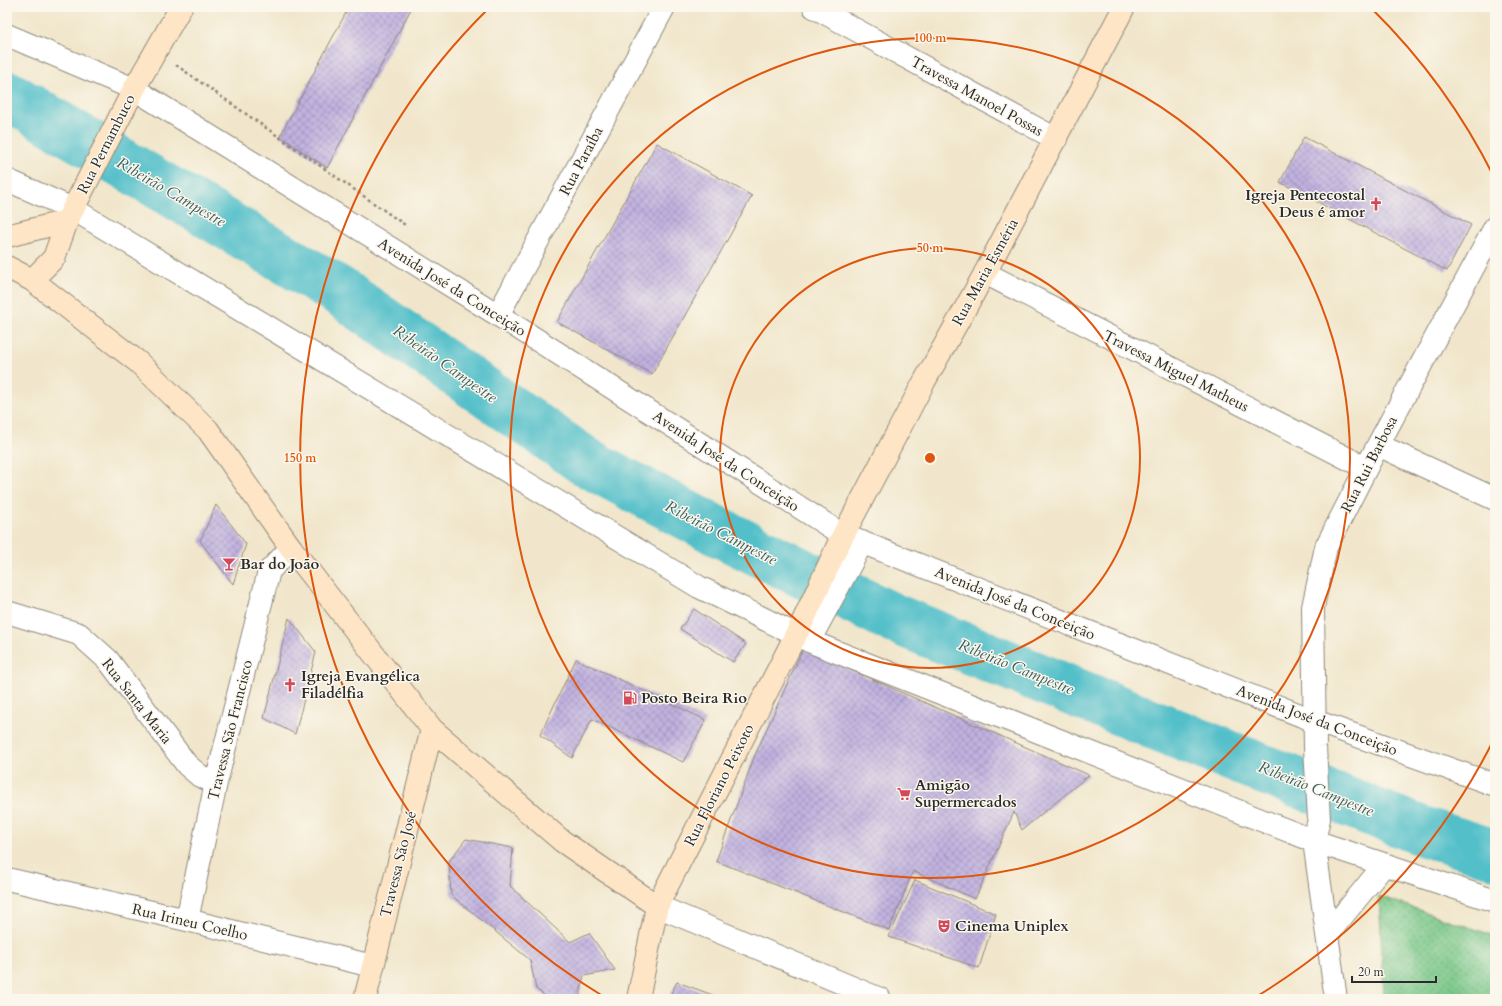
<svg xmlns="http://www.w3.org/2000/svg" width="1502" height="1006" viewBox="0 0 1502 1006" font-family="Cardo,serif">
	<defs>
		<pattern id="park-dots" width="8" height="8" patternUnits="userSpaceOnUse"><rect width="8" height="8" fill="#77c687"/><path d="M2 2h.1M6 6h.1" fill="none" stroke="#62a16f" stroke-width="1.8" stroke-linecap="round"/></pattern>
		<pattern id="building-cross-hatch" width="8" height="8" patternUnits="userSpaceOnUse"><rect width="8" height="8" fill="#c1b2e0"/><path d="M0 0l8 8M0 8l8-8" fill="none" stroke="#9d91b6"/></pattern>
	</defs>
	<rect width="100%" height="100%" fill="#fbf7ec"/>
	<filter id="ink" filterUnits="userSpaceOnUse"><feTurbulence type="fractalNoise" baseFrequency=".025" numOctaves="2"/><feDisplacementMap in="SourceGraphic" scale="8" xChannelSelector="R" yChannelSelector="G"/><feConvolveMatrix kernelMatrix="1 2 1 2 8 2 1 2 1" color-interpolation-filters="sRGB"/></filter>
	<filter id="wash" filterUnits="userSpaceOnUse"><feTurbulence type="fractalNoise" baseFrequency=".012" numOctaves="4" result="noise"/><feDisplacementMap in="SourceGraphic" scale="16" xChannelSelector="R" yChannelSelector="G"/><feGaussianBlur stdDeviation="0.9" result="paint"/><feColorMatrix in="noise" values="0 0 0 0 0 0 0 0 0 0 0 0 0 0 0 0 0 1.4 0 .05"/><feComposite in="paint" operator="in"/></filter>
	<g filter="url(#wash)">
		<rect width="100%" height="100%" fill="#f1e6cb"/>
		<path fill="url(#park-dots)" stroke="#517859" d="M1379 896 1495 936V999H1384Z"/>
		<g fill="none" stroke-linecap="round" stroke-linejoin="round">
			<path stroke="#52bfc9" stroke-width="50" d="M7 95 339 291 586 462 713 529 893 618 1260 768 1422 831 1495 854"/>
		</g>
		<g id="blocks">
			<path fill="url(#building-cross-hatch)" d="M349 7H412L327 168 280 136Z
				M1304 137 1471 225 1447 271 1280 182Z
				M657 143 752 196 652 374 557 322Z
				M216 505 246 544 233 584 200 541Z
				M694 609 746 644 733 662 680 629Z
				M289 618 316 652 295 734 264 718Z
				M803 649 1089 775 1022 830 1014 812 975 899 913 871 889 930 716 861 755 755Z
				M576 659 706 720 683 762 592 719 572 758 540 735Z
				M466 839 513 848 510 886 570 942 589 933 615 970 584 976 579 999H549L536 989 530 960 451 895 449 861Z
				M915 880 996 914 979 968 889 937Z
				M677 982 724 999H668Z"/>
		</g>
	</g>
	<g filter="url(#ink)">
		<use href="#blocks" fill-opacity="0" stroke="#8e887b" stroke-width="1"/>
		<g fill="none" stroke-linecap="round" stroke-linejoin="round">
			<g stroke="#8e887b" stroke-width="24">
				<path id="minor" d="M814 7 1056 139
					M7 35 134 89 498 315 843 535 1315 721 1495 785
					M7 180 73 209 699 587 809 641 1314 841 1495 901
					M985 273 1366 468
					M498 315 664 7
					M1378 445 1495 499
					M7 612 79 634 108 660 187 765 200 776 216 783
					M809 641 854 558 862 542
					M7 879 187 920 372 966
					M187 920 216 783 269 571 291 548
					M1327 935 1384 865
					M1336 999 1314 841 1319 819 1315 747 1313 607 1326 547 1378 445 1495 227"/>
			</g>
			<g stroke="#8e887b" stroke-width="24">
				<path id="tertiary" d="M657 906 880 999"/>
			</g>
			<g stroke="#8e887b" stroke-width="24">
				<path id="secondary" d="M7 236 67 221
					M7 267 32 280 138 362 208 430 291 548 432 729 562 841 657 906
					M32 280 54 258 67 221 134 89 181 7
					M365 999 432 729
					M638 999 657 906 803 621 838 545 924 382 985 273 1124 7"/>
			</g>
			<path stroke="#8e887b" stroke-width="2.5" stroke-dasharray="3 3" stroke-linecap="butt" d="M176 65 405 225"/>
			<use href="#minor" stroke="#fff" stroke-width="22"/>
			<use href="#tertiary" stroke="#fff" stroke-width="22"/>
			<use href="#secondary" stroke="#fee5c5" stroke-width="22"/>
		</g>
	</g>
	<g fill="none" stroke="#df570e" stroke-width="2">
		<circle cx="930" cy="458" r="210"/>
		<circle cx="930" cy="458" r="420"/>
		<path d="M1494 739A630 630 0 0 1 1254 998M606 998A630 630 0 0 1 488 9M1372 9A630 630 0 0 1 1494 177"/>
	</g>
	<defs>
		<g id="church-bare" transform="scale(1.08)"><path d="M-1.2-6h2.4v3.5h3.3v2.4h-3.3V6h-2.4V-.1h-3.3v-2.4h3.3Z" fill="#d1495b" stroke="#fbf7ec" stroke-width="2.5" paint-order="stroke"/></g>
		<g id="bar-bare" transform="scale(1.08)"><path d="M-6-5H6L.8 .8V4.5H3.5V6h-7V4.5H-.8V.8Z" fill="#d1495b" stroke="#fbf7ec" stroke-width="2.5" paint-order="stroke"/></g>
		<g id="fuel-bare" transform="scale(1.08)"><path d="M-5.5-6h7V0h2V4h1.3V-2.5L3-4.5l.8-.8L6-3V5H2.5V1h-1V6h-7ZM-4.2-4.7v3.2H.2V-4.7Z" fill="#d1495b" stroke="#fbf7ec" stroke-width="2.5" paint-order="stroke"/></g>
		<g id="supermarket-bare" transform="scale(1.08)"><path d="M-6-5.5h2.5l.6 2H6L4.5 2H-2.5L-4.4-4H-6ZM-1.5 3.2a1.3 1.3 0 1 0 .1 0ZM3 3.2a1.3 1.3 0 1 0 .1 0Z" fill="#d1495b" stroke="#fbf7ec" stroke-width="2.5" paint-order="stroke"/></g>
		<g id="theatre-bare" transform="scale(1.08)"><path d="M-5-5.5Q0-4 5-5.5V0Q5 5 0 6Q-5 5-5 0ZM-3.3-2.5H-1v1.5H-3.3ZM1-2.5H3.3v1.5H1ZM-2.8 1Q0 5.5 2.8 1Z" fill="#d1495b" stroke="#fbf7ec" stroke-width="2.5" paint-order="stroke"/></g>
	</defs>
	<g fill-rule="evenodd">
		<use href="#church-bare" x="1376" y="204"/>
		<use href="#bar-bare" x="229" y="564"/>
		<use href="#church-bare" x="290" y="685"/>
		<use href="#fuel-bare" x="630" y="698"/>
		<use href="#supermarket-bare" x="904" y="794"/>
		<use href="#theatre-bare" x="944" y="926"/>
	</g>
	<g text-anchor="middle" dominant-baseline="central" stroke-width="3" stroke-linejoin="round" paint-order="stroke">
		<g font-size="15" fill="#2b2b2b" stroke="#fbf7ec">
			<text transform="translate(977 96) rotate(29)">Travessa Manoel Possas</text>
			<text transform="translate(106 144) rotate(-63)">Rua Pernambuco</text>
			<text transform="translate(581 161) rotate(-62)">Rua Paraíba</text>
			<text transform="translate(985 272) rotate(-61)">Rua Maria Esméria</text>
			<text transform="translate(452 287) rotate(32)">Avenida José da Conceição</text>
			<text transform="translate(1176 371) rotate(27)">Travessa Miguel Matheus</text>
			<text transform="translate(726 461) rotate(33)">Avenida José da Conceição</text>
			<text transform="translate(1369 464) rotate(-63)">Rua Rui Barbosa</text>
			<text transform="translate(1015 603) rotate(22)">Avenida José da Conceição</text>
			<text transform="translate(137 701) rotate(52)">Rua Santa Maria</text>
			<text transform="translate(1317 720) rotate(21)">Avenida José da Conceição</text>
			<text transform="translate(230 730) rotate(-76)">Travessa São Francisco</text>
			<text transform="translate(719 785) rotate(-63)">Rua Floriano Peixoto</text>
			<text transform="translate(398 864) rotate(-76)">Travessa São José</text>
			<text transform="translate(190 922) rotate(13)">Rua Irineu Coelho</text>
		</g>
		<g font-size="15" font-weight="bold" fill="#2b2b2b" stroke="#fbf7ec" text-anchor="start">
			<text x="1365" y="195" text-anchor="end">Igreja Pentecostal<tspan x="1365" dy="17">Deus é amor</tspan></text>
			<text x="240" y="564">Bar do João</text>
			<text x="301" y="676">Igreja Evangélica<tspan x="301" dy="17">Filadélfia</tspan></text>
			<text x="641" y="698">Posto Beira Rio</text>
			<text x="915" y="785">Amigão<tspan x="915" dy="17">Supermercados</tspan></text>
			<text x="955" y="926">Cinema Uniplex</text>
		</g>
		<g font-size="16" font-style="italic" fill="#395f62" stroke="#fbf7ec">
			<text transform="translate(171 192) rotate(30)">Ribeirão Campestre</text>
			<text transform="translate(445 364) rotate(35)">Ribeirão Campestre</text>
			<text transform="translate(721 533) rotate(27)">Ribeirão Campestre</text>
			<text transform="translate(1016 667) rotate(22)">Ribeirão Campestre</text>
			<text transform="translate(1316 789) rotate(22)">Ribeirão Campestre</text>
		</g>
	</g>
	<circle cx="930" cy="458" r="6" fill="#df570e" stroke="#fbf7ec" stroke-width="2"/>
	<g font-size="12" text-anchor="middle" font-weight="bold" fill="#df570e" stroke="#fbf7ec" stroke-width="3" stroke-linejoin="round" paint-order="stroke">
		<text x="930" y="42">100 m</text>
		<text x="930" y="252">50 m</text>
		<text x="300" y="462">150 m</text>
	</g>
	<rect width="1502" height="1006" fill="none" stroke="#fbf7ec" stroke-width="24"/>
	<path d="M1352 976v6h84v-6" fill="none" stroke="#2b2b2b" stroke-width="2"/>
	<text x="1358" y="976" font-size="12" fill="#2b2b2b" stroke="#fbf7ec" stroke-width="3" paint-order="stroke">20 m</text>
</svg>
